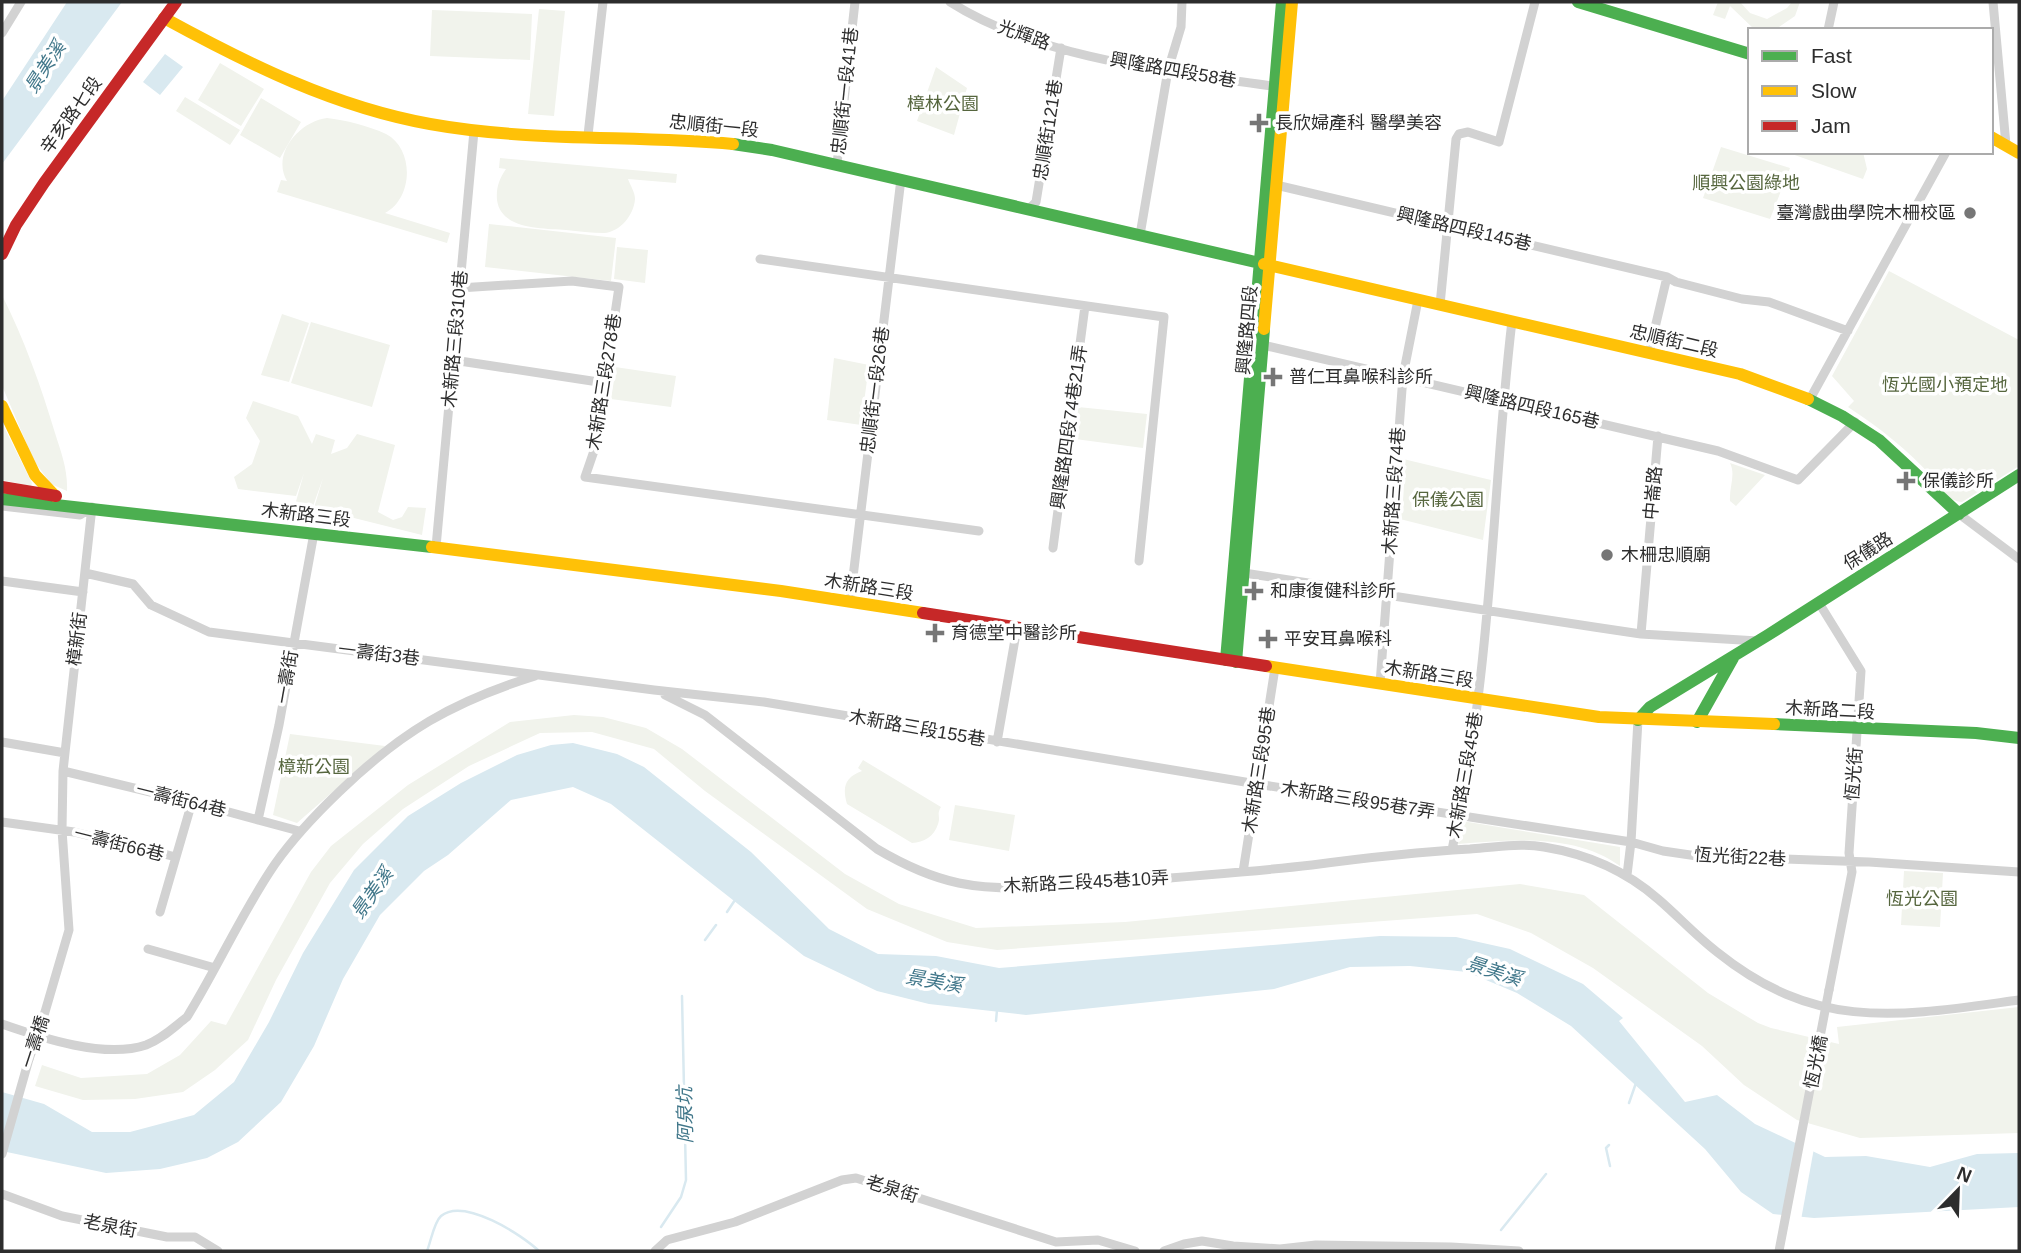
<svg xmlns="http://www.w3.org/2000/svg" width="2021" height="1253" viewBox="0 0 2021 1253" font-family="Helvetica,'Noto Sans TC',sans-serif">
	<rect width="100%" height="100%" fill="#fff"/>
	<path fill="#f1f3ec" d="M1718 2H1740L1750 13 1767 19 1787 8 1792 2H1800L1795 16 1779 27 1770 30H1755L1730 6 1725 19 1713 15Z
		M539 9 565 11 554 116 528 114Z
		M432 10 532 14 530 60 430 56Z
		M220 63 264 89 241 126 198 100Z
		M936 67 967 88 954 135 917 121Z
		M185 97 240 130 230 145 176 111Z
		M261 98 301 122 280 158 240 135Z
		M327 118C345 120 369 126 386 134 415 149 413 199 385 213L450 233 447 243 277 192 281 180 287 181C271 154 300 121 327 118Z
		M1721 147 1790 168 1770 219 1703 198Z
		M1786 152H1863L1867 169 1863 179Z
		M500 158 677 174 676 183 628 179C630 185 635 192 635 199 634 215 620 232 604 233 592 233 578 231 566 230 543 228 501 230 497 200 496 188 499 179 506 169L499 168Z
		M489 224 616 238 611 281 485 267Z
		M617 247 648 250 645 283 614 279Z
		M1889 271 2019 340V466L1962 502C1949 502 1941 487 1933 478 1908 450 1880 428 1848 407L1854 401 1832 376Z
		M2 295C24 339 41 386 55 433 61 452 68 470 67 491L51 484 34 461 3 388Z
		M282 314 309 323 289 382 261 375Z
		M311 322 390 345 372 407 291 383Z
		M834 358 869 365 861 425 827 420Z
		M615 367 676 376 671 407 611 399Z
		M253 401 298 416 312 444 316 434 335 440 331 454 347 448 357 434 395 445 378 512 393 520 402 517 408 507 426 508 422 535 314 508 323 478 312 509 295 505 304 473 296 496 238 489 234 477 252 464 260 441 246 418Z
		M1078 407 1147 414 1143 448 1075 439Z
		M2 423 32 483 31 486 2 480Z
		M1399 458 1491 480 1483 540 1396 518Z
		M1730 463 1765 475 1736 506 1730 501C1729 487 1736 475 1730 463Z
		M574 715 603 717 646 728 682 749 845 874 899 904 976 928 1125 922 1520 884 1584 895 1708 993 1758 1023 1771 1028 1839 1044 1837 1027 2019 1007V1133L1860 1138 1797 1120 1744 1085 1702 1046 1593 968 1531 933 1477 914 997 950 947 942 867 909 705 791 654 749 592 732 540 733 469 766 403 809 363 844 330 883 276 980 248 1040 215 1070 183 1092 135 1099 83 1100 35 1086 42 1065 81 1078 147 1074 180 1055 211 1021 226 1025 311 872 331 846 408 785 510 722Z
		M290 734 385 746 297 823 273 815Z
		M863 760 941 807C936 815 941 816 938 824 934 837 924 842 912 843L847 804C842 787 845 777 862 771L858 768Z
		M955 805 1015 815 1009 851 949 840Z
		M1462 821 1620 847V866C1575 833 1510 840 1458 844Z
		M1904 871 1943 873 1940 927 1901 925Z"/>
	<path fill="#d9e9f0" d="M67 2H122L2 164V101Z
		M165 54 183 67 160 95 143 82Z
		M573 743 617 754 644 767 751 852 829 929 878 954 936 956 999 968 1380 936 1456 937 1510 949 1583 984 1623 1018 1619 1021 1685 1102 1717 1095 1755 1124 1825 1157 1866 1156 1930 1167 1977 1154 2019 1153V1207L1814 1218 1773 1214 1741 1192 1705 1149 1571 1026 1517 993 1467 972 1410 966 1350 967 1274 989 1026 1015 929 1004 877 991 804 956 611 804 573 787 511 800 448 855 424 871 380 915 343 979 314 1046 281 1102 238 1142 207 1158 160 1169 106 1173 2 1151V1092L44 1104 92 1132H130L194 1115 234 1082 269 1022 303 953 354 870 408 816 461 783 517 755 551 745Z"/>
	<path fill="#fff" d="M1797 1140 1814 1148 1801 1220 1783 1218Z"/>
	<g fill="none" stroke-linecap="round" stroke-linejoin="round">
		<path stroke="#d9e9f0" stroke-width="2.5" d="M727 912 735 900
			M705 940 716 925
			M996 1021 997 1010
			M1629 1103 1636 1083
			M1609 1145 1606 1148 1610 1166
			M661 1227 681 1197 686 1180 682 996
			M1501 1230 1546 1174
			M427 1251C431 1241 434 1222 441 1216 464 1197 522 1235 539 1251"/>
		<path stroke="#d2d2d2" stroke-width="9" d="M950 2C1041 60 1174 72 1279 87
			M1993 2 2006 145
			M1828 30 1834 2
			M2 33 21 2
			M588 135 603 2
			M837 164 855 2
			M1272 189 1276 185 1667 277 1676 282 1742 299 1769 302 1848 331
			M1029 209 1036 202 1061 48
			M1140 235 1168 70 1181 27 1182 2
			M760 259 1164 317 1139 561
			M459 288 572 281 619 287 595 448 585 477 979 531
			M1440 305 1456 139 1459 134 1468 132 1499 142 1535 2
			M1263 345 1718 451 1798 480 1855 422
			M1649 353 1667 277
			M453 360 605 383
			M1810 399 1946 152
			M2 506 80 515 91 508
			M1959 514 2019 559
			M436 547 474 131
			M1053 548 1085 306
			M85 573 133 584 151 605 209 632 654 690 764 702 1257 784 1631 842 1663 851 1697 856 1869 862 2019 872
			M1244 573 1594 627 1641 634 1758 641
			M2 581 83 592
			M850 602 901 179
			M1819 603 1861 671 1849 853 1852 872 1829 990
			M1641 634 1658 436
			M1380 684 1403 376 1418 300
			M665 695 705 715 877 849C938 885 977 891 1048 887 1136 880 1224 875 1312 865 1364 858 1417 852 1470 849 1494 847 1520 843 1544 847 1587 854 1626 871 1658 899 1678 916 1696 936 1717 952 1818 1033 1901 1016 2019 1000
			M2 742 65 753
			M997 742 1017 628
			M63 771 192 802 299 831
			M258 820 279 725 314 533
			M2 822 74 832 176 857
			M1452 850C1462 800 1472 749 1478 698 1494 573 1497 446 1512 321
			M1243 872 1275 668
			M1627 875 1631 842 1638 720
			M160 912 192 802
			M148 949 215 968
			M2 1024C42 1038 105 1059 146 1045 162 1039 174 1027 187 1017 218 967 242 912 275 864 294 837 315 815 339 792 401 732 452 702 535 676
			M40 1029 69 930 62 830 63 771 92 507
			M2 1154 29 1059
			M2 1194 62 1216 167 1237H195L218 1251
			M655 1251 667 1240 735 1222 842 1180 856 1178 1056 1242 1098 1240 1135 1251
			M1164 1251 1184 1244 1202 1241 1233 1246 1280 1249 1316 1245 1451 1247 1519 1251"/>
		<path stroke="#4caf50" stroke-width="12" d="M1578 2 1750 54
			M733 144 772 150 1264 264
			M1808 399 1842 416 1879 440 1959 514
			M2 499 432 547
			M1226 660 1282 2
			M1236 662 1264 329
			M1638 720 1650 707 1768 635 2019 475
			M1697 722 1733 658
			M1774 724 1976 733 2019 738"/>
		<path stroke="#ffc107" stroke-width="12" d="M164 18C248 64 335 107 430 124 530 142 633 135 733 144
			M1991 137 2019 153
			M1264 264 1740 374 1808 399
			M1264 329 1292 2
			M2 406 35 475 55 496
			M432 547 781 591 923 613
			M1266 666 1599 717 1774 724"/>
		<path stroke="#c62828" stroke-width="12" d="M2 254 16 225 44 183 176 2
			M2 487 56 496
			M923 613 1266 666"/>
		<path stroke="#d2d2d2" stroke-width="9" d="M29 1059 40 1029
			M1779 1251 1829 990"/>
	</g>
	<g fill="#767676" stroke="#fff" stroke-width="2.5">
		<path d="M1255.5 112.5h7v7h7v7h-7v7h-7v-7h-7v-7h7z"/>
		<circle cx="1970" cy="213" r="7"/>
		<path d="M1269.5 366.5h7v7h7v7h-7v7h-7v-7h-7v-7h7z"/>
		<path d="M1902.5 470.5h7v7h7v7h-7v7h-7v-7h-7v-7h7z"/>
		<circle cx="1607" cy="555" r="7"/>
		<path d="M1250.5 580.5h7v7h7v7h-7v7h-7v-7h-7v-7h7z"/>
		<path d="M931.5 622.5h7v7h7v7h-7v7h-7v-7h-7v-7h7z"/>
		<path d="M1264.5 628.5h7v7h7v7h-7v7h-7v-7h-7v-7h7z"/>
	</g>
	<g text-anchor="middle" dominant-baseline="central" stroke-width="7" stroke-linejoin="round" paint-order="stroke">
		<g font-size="18" fill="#2d2d2d" stroke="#fff">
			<text transform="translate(1024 35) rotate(20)">光輝路</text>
			<text transform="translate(1173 70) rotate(10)">興隆路四段58巷</text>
			<text transform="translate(845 91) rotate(-84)">忠順街一段41巷</text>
			<text transform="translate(71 115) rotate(-54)">辛亥路七段</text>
			<text transform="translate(714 126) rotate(6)">忠順街一段</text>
			<text transform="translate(1048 130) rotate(-81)">忠順街121巷</text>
			<text transform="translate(1464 229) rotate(13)">興隆路四段145巷</text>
			<text transform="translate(1247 330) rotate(-85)">興隆路四段</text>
			<text transform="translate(455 339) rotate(-85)">木新路三段310巷</text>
			<text transform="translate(1674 341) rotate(13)">忠順街二段</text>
			<text transform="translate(604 382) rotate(-81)">木新路三段278巷</text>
			<text transform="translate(875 390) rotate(-83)">忠順街一段26巷</text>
			<text transform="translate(1532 407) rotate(13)">興隆路四段165巷</text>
			<text transform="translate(1069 427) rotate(-82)">興隆路四段74巷21弄</text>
			<text transform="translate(1394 491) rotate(-86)">木新路三段74巷</text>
			<text transform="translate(1653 493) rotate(-85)">中崙路</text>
			<text transform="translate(306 515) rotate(7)">木新路三段</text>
			<text transform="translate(1868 551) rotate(-32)">保儀路</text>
			<text transform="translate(869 587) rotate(9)">木新路三段</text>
			<text transform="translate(77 639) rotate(-83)">樟新街</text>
			<text transform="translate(379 654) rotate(7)">一壽街3巷</text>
			<text transform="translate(1429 674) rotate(9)">木新路三段</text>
			<text transform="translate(287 677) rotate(-80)">一壽街</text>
			<text transform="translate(1830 710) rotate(3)">木新路二段</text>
			<text transform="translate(917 728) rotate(10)">木新路三段155巷</text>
			<text transform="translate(1259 770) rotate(-81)">木新路三段95巷</text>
			<text transform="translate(1854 774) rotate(-86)">恆光街</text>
			<text transform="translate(1465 775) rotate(-80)">木新路三段45巷</text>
			<text transform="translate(181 800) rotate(14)">一壽街64巷</text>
			<text transform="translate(1358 800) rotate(9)">木新路三段95巷7弄</text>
			<text transform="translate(119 844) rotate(14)">一壽街66巷</text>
			<text transform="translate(1740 857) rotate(3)">恆光街22巷</text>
			<text transform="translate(1086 882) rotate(-3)">木新路三段45巷10弄</text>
			<text transform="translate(35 1042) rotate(-72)">一壽橋</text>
			<text transform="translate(1816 1062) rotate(-79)">恆光橋</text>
			<text transform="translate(892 1189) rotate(17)">老泉街</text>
			<text transform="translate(110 1226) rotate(11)">老泉街</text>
		</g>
		<g font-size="18" fill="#56663e" stroke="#fff">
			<text x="943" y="104">樟林公園</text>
			<text x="1746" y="183">順興公園綠地</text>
			<text x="1945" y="385">恆光國小預定地</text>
			<text x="1448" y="500">保儀公園</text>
			<text x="314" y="767">樟新公園</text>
			<text x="1922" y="899">恆光公園</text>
		</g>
		<g font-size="18" fill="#2d2d2d" stroke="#fff" text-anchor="start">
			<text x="1275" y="123">長欣婦產科 醫學美容</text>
			<text x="1956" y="213" text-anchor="end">臺灣戲曲學院木柵校區</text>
			<text x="1289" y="377">普仁耳鼻喉科診所</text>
			<text x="1922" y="481">保儀診所</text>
			<text x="1621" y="555">木柵忠順廟</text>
			<text x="1270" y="591">和康復健科診所</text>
			<text x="951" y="633">育德堂中醫診所</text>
			<text x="1284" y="639">平安耳鼻喉科</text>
		</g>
		<g font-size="19" font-style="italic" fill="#41778a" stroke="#fff">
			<text transform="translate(45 67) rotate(-57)">景美溪</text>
			<text transform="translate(372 893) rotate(-55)">景美溪</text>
			<text transform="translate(1494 971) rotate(18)">景美溪</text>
			<text transform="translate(934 981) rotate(10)">景美溪</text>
			<text transform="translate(685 1115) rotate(-91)">阿泉坑</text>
		</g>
	</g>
	<rect width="2021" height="1253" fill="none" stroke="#2d2d2d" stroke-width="7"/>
	<rect x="1748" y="28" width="245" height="126" fill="#ffffff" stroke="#ababab" stroke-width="2"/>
	<rect x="1762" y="51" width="35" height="10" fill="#4caf50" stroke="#ababab" stroke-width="2"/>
	<text x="1811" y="63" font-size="21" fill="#2d2d2d">Fast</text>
	<rect x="1762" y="86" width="35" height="10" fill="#ffc107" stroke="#ababab" stroke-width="2"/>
	<text x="1811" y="98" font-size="21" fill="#2d2d2d">Slow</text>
	<rect x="1762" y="121" width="35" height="10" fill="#c62828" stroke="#ababab" stroke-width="2"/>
	<text x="1811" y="133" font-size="21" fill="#2d2d2d">Jam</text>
	<g transform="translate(1958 1190) rotate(23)" stroke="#ffffff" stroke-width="5" paint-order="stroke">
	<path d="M0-5L12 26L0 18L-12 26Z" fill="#2d2d2d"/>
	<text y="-10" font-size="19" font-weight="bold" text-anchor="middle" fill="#2d2d2d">N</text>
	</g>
</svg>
